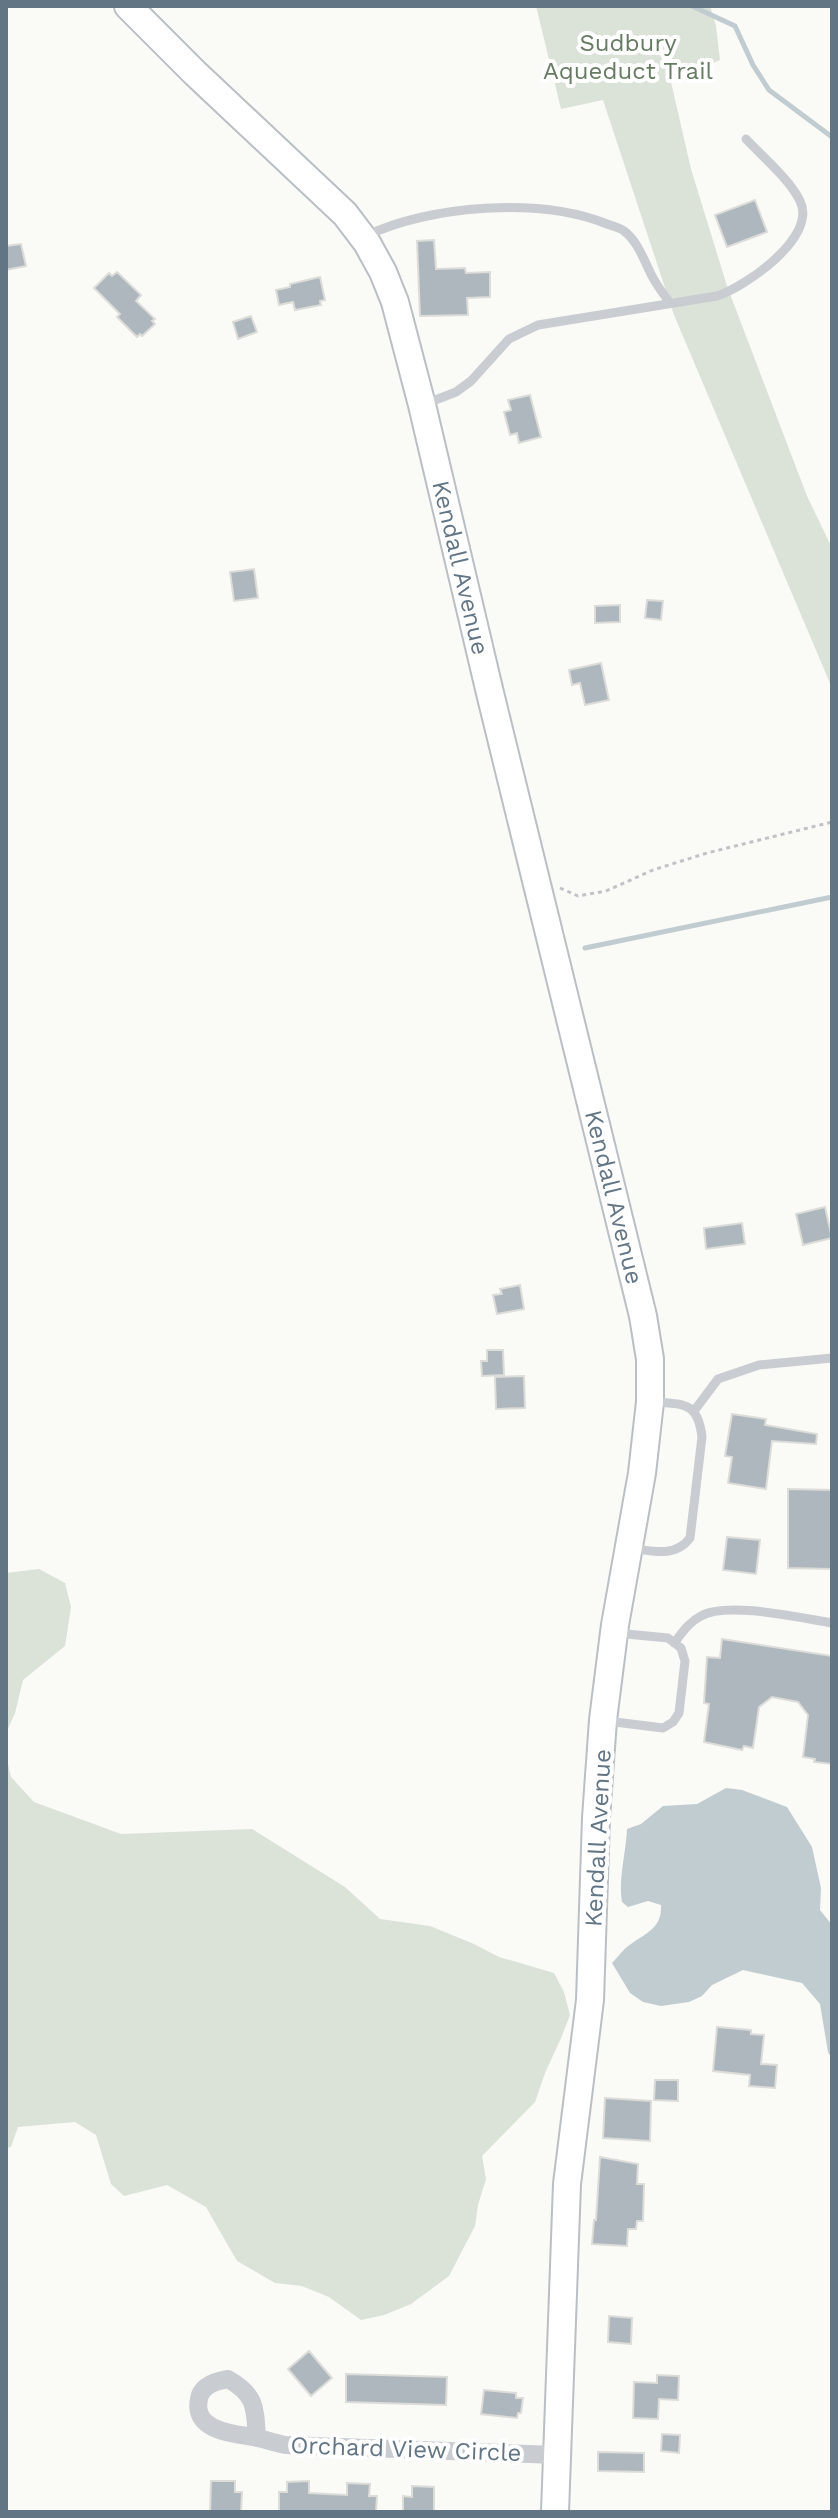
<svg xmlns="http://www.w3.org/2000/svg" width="838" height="2518" viewBox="0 0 838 2518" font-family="'Work Sans',sans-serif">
	<rect width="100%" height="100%" fill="#fafaf7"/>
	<path fill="#dbe2d8" d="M536 6H710L716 26 720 60 671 82 691 169 727 286 807 496 832 548V688L674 315 603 100 561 109Z
		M39 1569 65 1583 71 1607 65 1646 23 1680 15 1713 6 1733V1573Z
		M6 1756 11 1777 34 1802 121 1834 252 1829 345 1887 380 1919 430 1926 474 1944 499 1957 554 1973 564 1992 570 2015 561 2038 545 2073 535 2102 482 2156 486 2179 478 2205 475 2226 449 2276 411 2304 384 2315 361 2320 329 2297 302 2286 275 2283 237 2261 206 2207 167 2185 124 2196 111 2184 96 2135 75 2122 18 2127 11 2147 6 2148Z"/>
	<path fill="#c1ccd1" d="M726 1788 742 1790 787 1807 812 1847 821 1888 820 1910 832 1925V2059L828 2052 820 2004 802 1983 743 1970 712 1985 702 1996 689 2002 661 2006 643 2002 630 1993 612 1963C618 1957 623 1949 631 1944 647 1932 662 1928 661 1905L648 1901 628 1907 622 1902C618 1880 626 1853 627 1829L641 1824 663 1806 697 1804Z"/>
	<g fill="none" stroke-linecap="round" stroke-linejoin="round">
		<path stroke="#c1ccd1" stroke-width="5" d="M692 6 735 26 753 65 769 90 832 137
			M585 948 832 897"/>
	</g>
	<path fill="#adb7bd" stroke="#dcdcd9" stroke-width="2" d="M755 200 767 232 727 247 715 215Z
		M434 240 436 269 465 268 466 273 490 272V297L467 298 468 315 420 316 417 241Z
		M21 244 26 266 6 270V246Z
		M117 272 141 295 136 301 155 319 152 321 155 324 142 336 140 334 137 337 117 317 120 314 94 288 109 273 112 276Z
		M320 277 325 300 320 301 321 305 295 310 293 302 279 305 276 290 290 287V284Z
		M251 316 257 332 238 339 233 322Z
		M530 395 541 437 519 443 517 433 510 435 504 412 511 410 508 400Z
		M254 569 258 598 234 601 230 572Z
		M647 600 663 601 661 620 645 618Z
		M620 605V622L595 623V606Z
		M601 663 609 700 585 705 580 683 572 685 569 670Z
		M825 1207 832 1238 803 1245 796 1214Z
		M742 1223 745 1244 706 1249 704 1228Z
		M520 1285 524 1309 497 1314 493 1295 502 1294 500 1289Z
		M487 1350H503L504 1375 482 1376 481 1361H487Z
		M524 1376 525 1408 496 1409 495 1377Z
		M732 1414 766 1419 765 1425 817 1434 816 1444 772 1441 766 1489 728 1483 732 1457 725 1456Z
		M788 1489 832 1490V1569L788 1568Z
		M727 1537 760 1540 756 1574 723 1570Z
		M722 1639 832 1656V1764L814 1762 815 1759 803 1757 808 1715 798 1702 772 1697 759 1707 753 1748 744 1746 742 1750 704 1742 709 1704 704 1703 707 1657 720 1658Z
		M717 2027 751 2030V2034L764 2035 761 2064 777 2065 775 2088 749 2086 750 2075 713 2071Z
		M655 2080H678V2101L654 2100Z
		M605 2098 651 2101 650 2141 603 2138Z
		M600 2157 638 2164 637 2184H644L643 2221H637L636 2229H628L627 2246 592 2244 594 2220H596Z
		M609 2316 632 2318 631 2344 608 2342Z
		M309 2351 332 2378 311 2396 288 2369Z
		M346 2374 447 2377 446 2405 346 2402Z
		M657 2375 679 2376 678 2400 659 2399 658 2419 633 2418 634 2382 657 2383Z
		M484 2390 516 2393V2398H523L521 2413H518L517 2418 481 2414Z
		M662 2434 680 2435 679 2453 661 2451Z
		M598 2452 644 2453V2472L598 2471Z
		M211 2481H235V2492H242L241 2512H210Z
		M309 2481V2493L347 2495V2483L370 2484 369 2496H377L376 2512H279V2492H287V2482Z
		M412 2486 434 2487V2512H403V2496L412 2497Z"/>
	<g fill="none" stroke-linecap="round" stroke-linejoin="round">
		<g stroke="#b9bfc4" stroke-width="30">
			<g id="secondary">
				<path id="s1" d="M128 6 195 73 345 214 367 243 383 272 395 302 422 405 490 693 643 1316 650 1359V1402L642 1473 615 1625 603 1720 596 1818 590 2000 567 2184 555 2512"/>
			</g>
		</g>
		<path stroke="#c0c3c5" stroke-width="3" stroke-dasharray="4 4" stroke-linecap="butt" d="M560 888 578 896 606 891 653 870 707 853 832 822"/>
		<path stroke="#c9cdd1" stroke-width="9" d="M366 236C430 205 540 197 607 224 612 226 620 228 624 231 638 241 645 263 653 278 658 287 664 295 670 303
			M425 404 456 392 471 381 509 339 538 325 717 296C745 287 818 237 800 201 790 180 763 157 746 139
			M694 1411 718 1379 759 1365 832 1358
			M631 1548C653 1551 675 1558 690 1538L702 1437C698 1402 684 1404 654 1402
			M674 1643C682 1633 689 1622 701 1616 727 1601 801 1618 832 1623
			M607 1721 663 1728 673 1722 679 1713 685 1661 681 1648 668 1638 616 1633"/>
		<path stroke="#c9cdd1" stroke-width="18" d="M257 2438C255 2407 256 2395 228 2379 216 2381 201 2386 199 2399 192 2431 234 2434 254 2437 264 2439 274 2443 285 2445L557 2455"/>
		<use href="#secondary" stroke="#fff" stroke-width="26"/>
	</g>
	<g text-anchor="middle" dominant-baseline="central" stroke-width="8" stroke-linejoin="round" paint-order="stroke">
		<g font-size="24" fill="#667b62" stroke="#fff">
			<text x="628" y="43">Sudbury<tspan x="628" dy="28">Aqueduct Trail</tspan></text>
		</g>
		<g font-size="24" fill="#627585" stroke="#fff">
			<text stroke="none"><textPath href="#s1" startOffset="676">Kendall Avenue</textPath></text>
			<text stroke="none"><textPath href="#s1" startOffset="1324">Kendall Avenue</textPath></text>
			<text transform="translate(598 1838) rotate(-87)">Kendall Avenue</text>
			<text transform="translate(406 2449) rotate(2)">Orchard View Circle</text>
		</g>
	</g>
	<rect width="838" height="2518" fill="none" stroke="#627585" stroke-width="16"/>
</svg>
